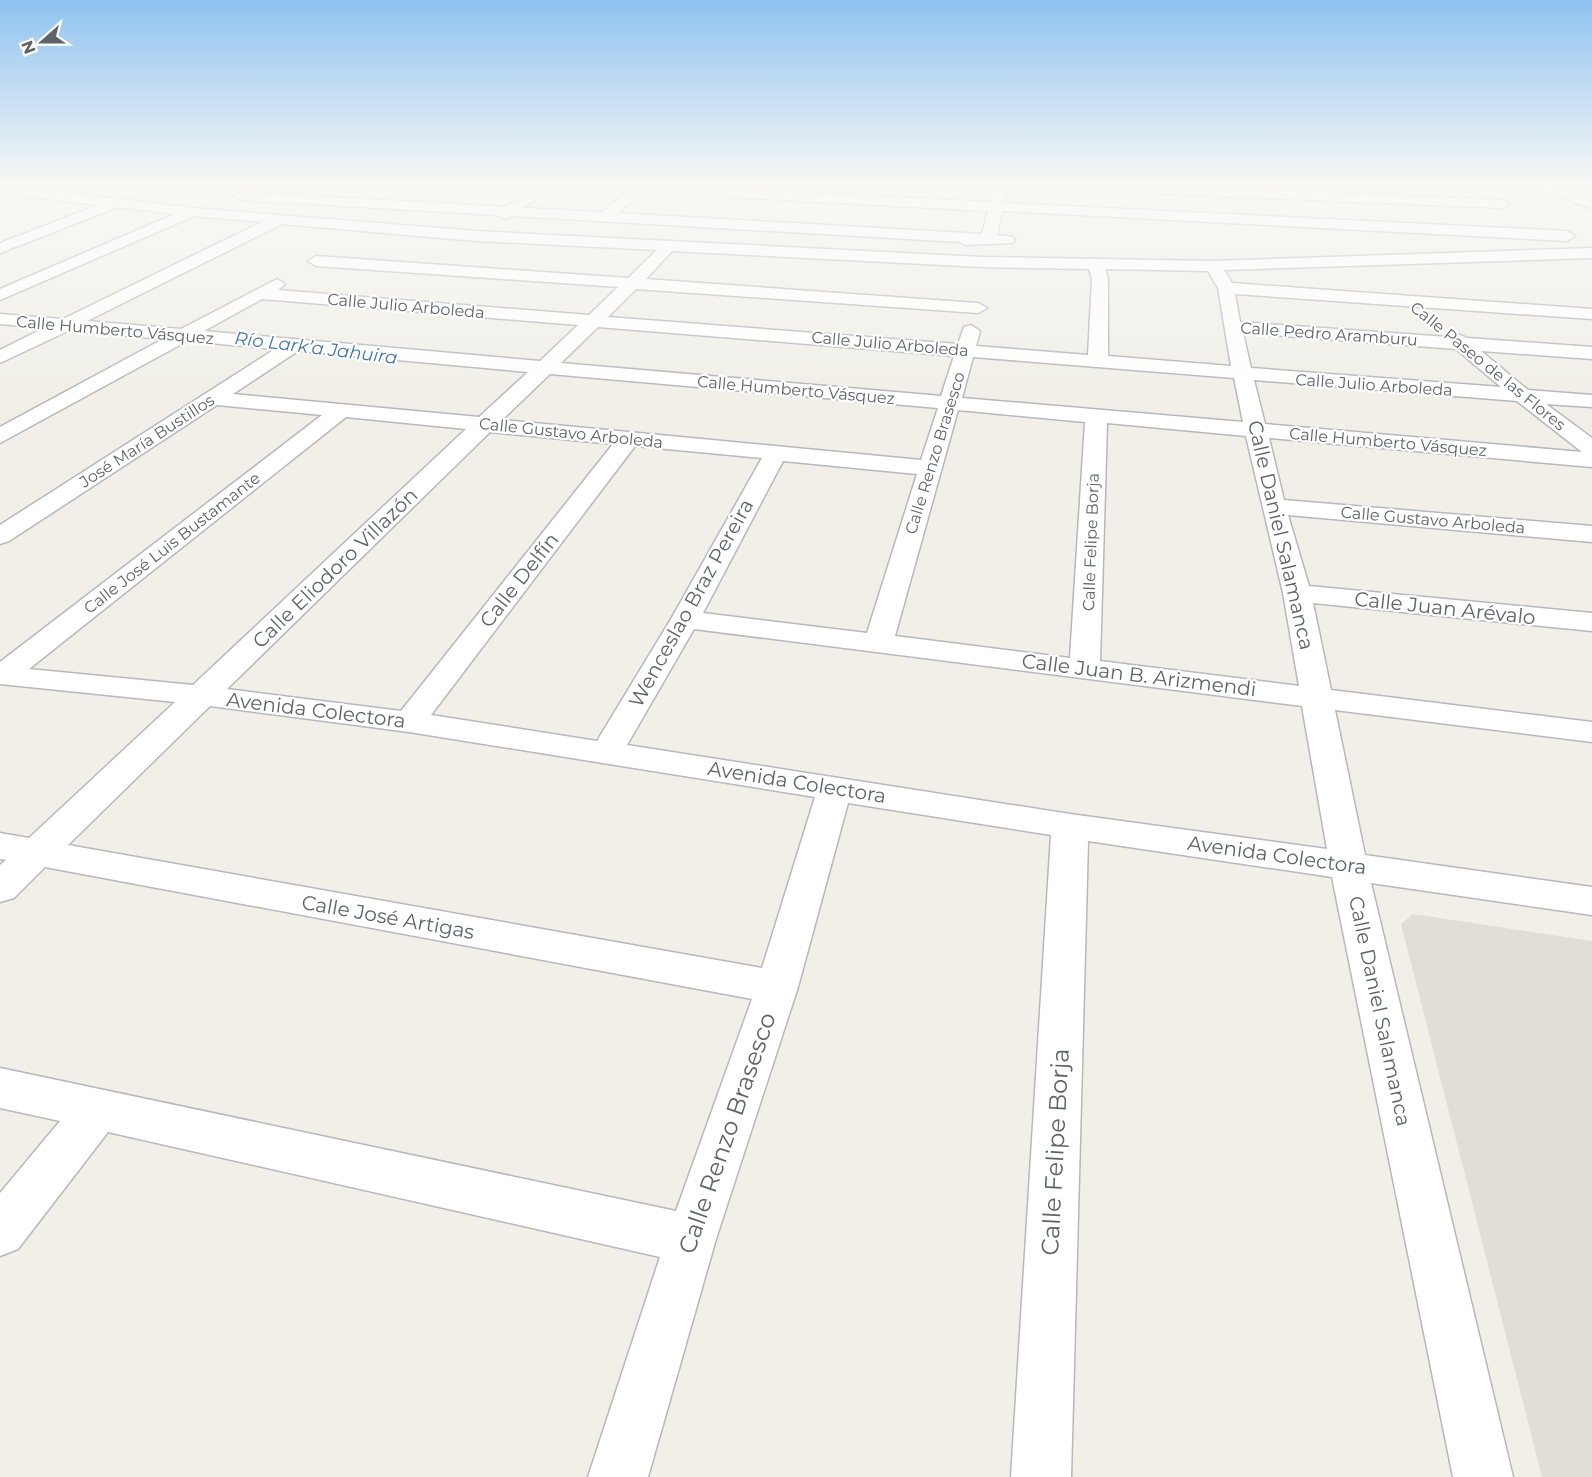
<svg xmlns="http://www.w3.org/2000/svg" width="1592" height="1477" viewBox="0 0 1592 1477" font-family="Montserrat,sans-serif">
	<rect width="100%" height="100%" fill="#f1efe8"/>
	<path fill="#e1ded6" d="M1413 914 1592 941V1477H1542L1401 924Z"/>
	<g fill="none" stroke-linecap="round" stroke-linejoin="round">
		<path fill="#aadaff" fill-rule="evenodd" d="M25 324 44 328 85 329 88 331 85 333 44 332 23 326V324Z"/>
		<g stroke="#b5b8bc" stroke-width="3">
			<path id="minor" d="M0 185 194 208 476 231 982 257 1213 261 1592 248V258L1224 270 1232 283 1592 309V319L1235 294 1240 322 1448 337 1456 333 1467 338 1592 347V359L1481 351 1528 390 1592 395V407L1546 404 1592 438V467L1269 438 1284 500 1592 526V542L1288 515 1309 586 1592 613V631L1313 603 1331 690 1592 722V742L1335 710 1365 855 1592 887V915L1371 883 1513 1477H1453L1332 877 1088 841 1071 1477H1011L1051 835 848 803 798 987 716 1239 648 1477H588L660 1257 108 1132 18 1249 0 1256V1193L60 1121 0 1108V1068L676 1211 752 999 45 867 14 898 0 902V865L6 860 0 859V833L29 838 175 702 0 684V662L322 415 217 405 9 541 0 544V525L275 349 187 341 0 443V427L163 339 68 331 0 363V350L44 328 0 324V314L63 319 262 222 194 216 0 300V289L175 214 118 207 0 253V243L98 205 0 193ZM282 224 476 241 657 250 628 278 316 256 308 261 316 266 618 287 589 315 278 290 285 284 277 279 181 329 87 321ZM672 251 982 267 1089 269 1092 279 1088 355 976 346 980 331 971 325 964 327 958 344 608 317 636 289 978 313 987 308 978 303 646 279ZM1105 269 1208 271 1218 288 1231 366 1108 356V279ZM262 299 578 325 540 361 204 331ZM598 327 954 356 941 396 561 363ZM1243 333 1456 349 1501 387 1251 368ZM298 351 528 372 479 417 233 394ZM973 357 1234 378 1243 422 962 398ZM550 374 938 408 921 460 502 420ZM1254 380 1517 401 1582 452 1265 424ZM958 410 1085 422 1070 658 895 636ZM346 417 466 429 193 685 29 669ZM1107 423 1246 436 1283 593 1299 686 1100 661ZM490 432 613 444 401 711 227 689ZM635 446 762 458 671 619 597 741 431 715ZM783 461 917 474 867 633 703 613ZM694 629 1302 706 1327 849 1070 814 627 745ZM210 706 409 732 815 797 762 968 68 845Z
				M539 185H554L523 208 602 212 635 185H649L618 213 982 234 988 211 729 197 722 193 729 189 991 202 996 185H1008L1004 203 1567 231 1575 236 1567 241 1002 211 997 235 1012 237 1015 240 1012 243 966 245 960 242 512 216 504 219 497 215 241 200 234 196 241 192 506 207Z
				M1047 185H1140L1503 200 1510 204 1503 208 1054 189Z
				M1533 185H1551L1592 200V209Z"/>
		</g>
		<use href="#minor" fill="#fff" fill-rule="evenodd"/>
	</g>
	<linearGradient id="sky" x2="0" y2="1"><stop stop-color="#8fc3f1"/><stop offset="0.47" stop-color="#f9f8f5"/><stop offset="1" stop-color="#f9f8f5" stop-opacity="0"/></linearGradient>
	<rect width="1592" height="391" fill="url(#sky)"/>
	<g text-anchor="middle" dominant-baseline="central" stroke-width="4.5" stroke-linejoin="round" paint-order="stroke">
		<g font-size="16" fill="#5f6368" stroke="#fff">
			<text transform="translate(406 306) rotate(5)">Calle Julio Arboleda</text>
			<text transform="translate(115 330) rotate(5)">Calle Humberto Vásquez</text>
			<text transform="translate(1329 334) rotate(4)">Calle Pedro Aramburu</text>
			<text transform="translate(890 344) rotate(5)">Calle Julio Arboleda</text>
			<text transform="translate(1488 366) rotate(39)">Calle Paseo de las Flores</text>
			<text transform="translate(1374 385) rotate(4)">Calle Julio Arboleda</text>
			<text transform="translate(796 390) rotate(5)">Calle Humberto Vásquez</text>
			<text transform="translate(571 433) rotate(6)">Calle Gustavo Arboleda</text>
			<text transform="translate(147 441) rotate(-33)">José María Bustillos</text>
			<text transform="translate(1388 442) rotate(5)">Calle Humberto Vásquez</text>
			<text transform="translate(935 453) rotate(-73)">Calle Renzo Brasesco</text>
			<text transform="translate(1433 520) rotate(5)">Calle Gustavo Arboleda</text>
			<text transform="translate(1091 542) rotate(-88)">Calle Felipe Borja</text>
			<text transform="translate(172 543) rotate(-38)">Calle José Luis Bustamante</text>
		</g>
		<g font-size="18" font-style="italic" fill="#4174aa" stroke="#fff">
			<text transform="translate(316 348) rotate(7)">Río Lark’a Jahuira</text>
		</g>
		<g font-size="20" fill="#5f6368" stroke="#fff">
			<text transform="translate(1281 535) rotate(77)">Calle Daniel Salamanca</text>
			<text transform="translate(335 568) rotate(-44)">Calle Eliodoro Villazón</text>
			<text transform="translate(519 580) rotate(-52)">Calle Delfín</text>
			<text transform="translate(691 603) rotate(-61)">Wenceslao Braz Pereira</text>
			<text transform="translate(1445 608) rotate(6)">Calle Juan Arévalo</text>
			<text transform="translate(1139 675) rotate(7)">Calle Juan B. Arizmendi</text>
			<text transform="translate(316 710) rotate(7)">Avenida Colectora</text>
			<text transform="translate(797 782) rotate(9)">Avenida Colectora</text>
			<text transform="translate(1277 855) rotate(8)">Avenida Colectora</text>
			<text transform="translate(388 917) rotate(10)">Calle José Artigas</text>
			<text transform="translate(1380 1011) rotate(78)">Calle Daniel Salamanca</text>
		</g>
		<g font-size="24" fill="#5f6368" stroke="#fff">
			<text transform="translate(727 1133) rotate(-71)">Calle Renzo Brasesco</text>
			<text transform="translate(1055 1152) rotate(-87)">Calle Felipe Borja</text>
		</g>
	</g>
	<g transform="translate(42 42) rotate(249)" stroke="#ffffff" stroke-width="4.5" paint-order="stroke">
	<path d="M0-4.5L10 22L0 15L-10 22Z" fill="#5f6368"/>
	<text y="-9" font-size="16" font-weight="bold" text-anchor="middle" fill="#5f6368">N</text>
	</g>
</svg>
